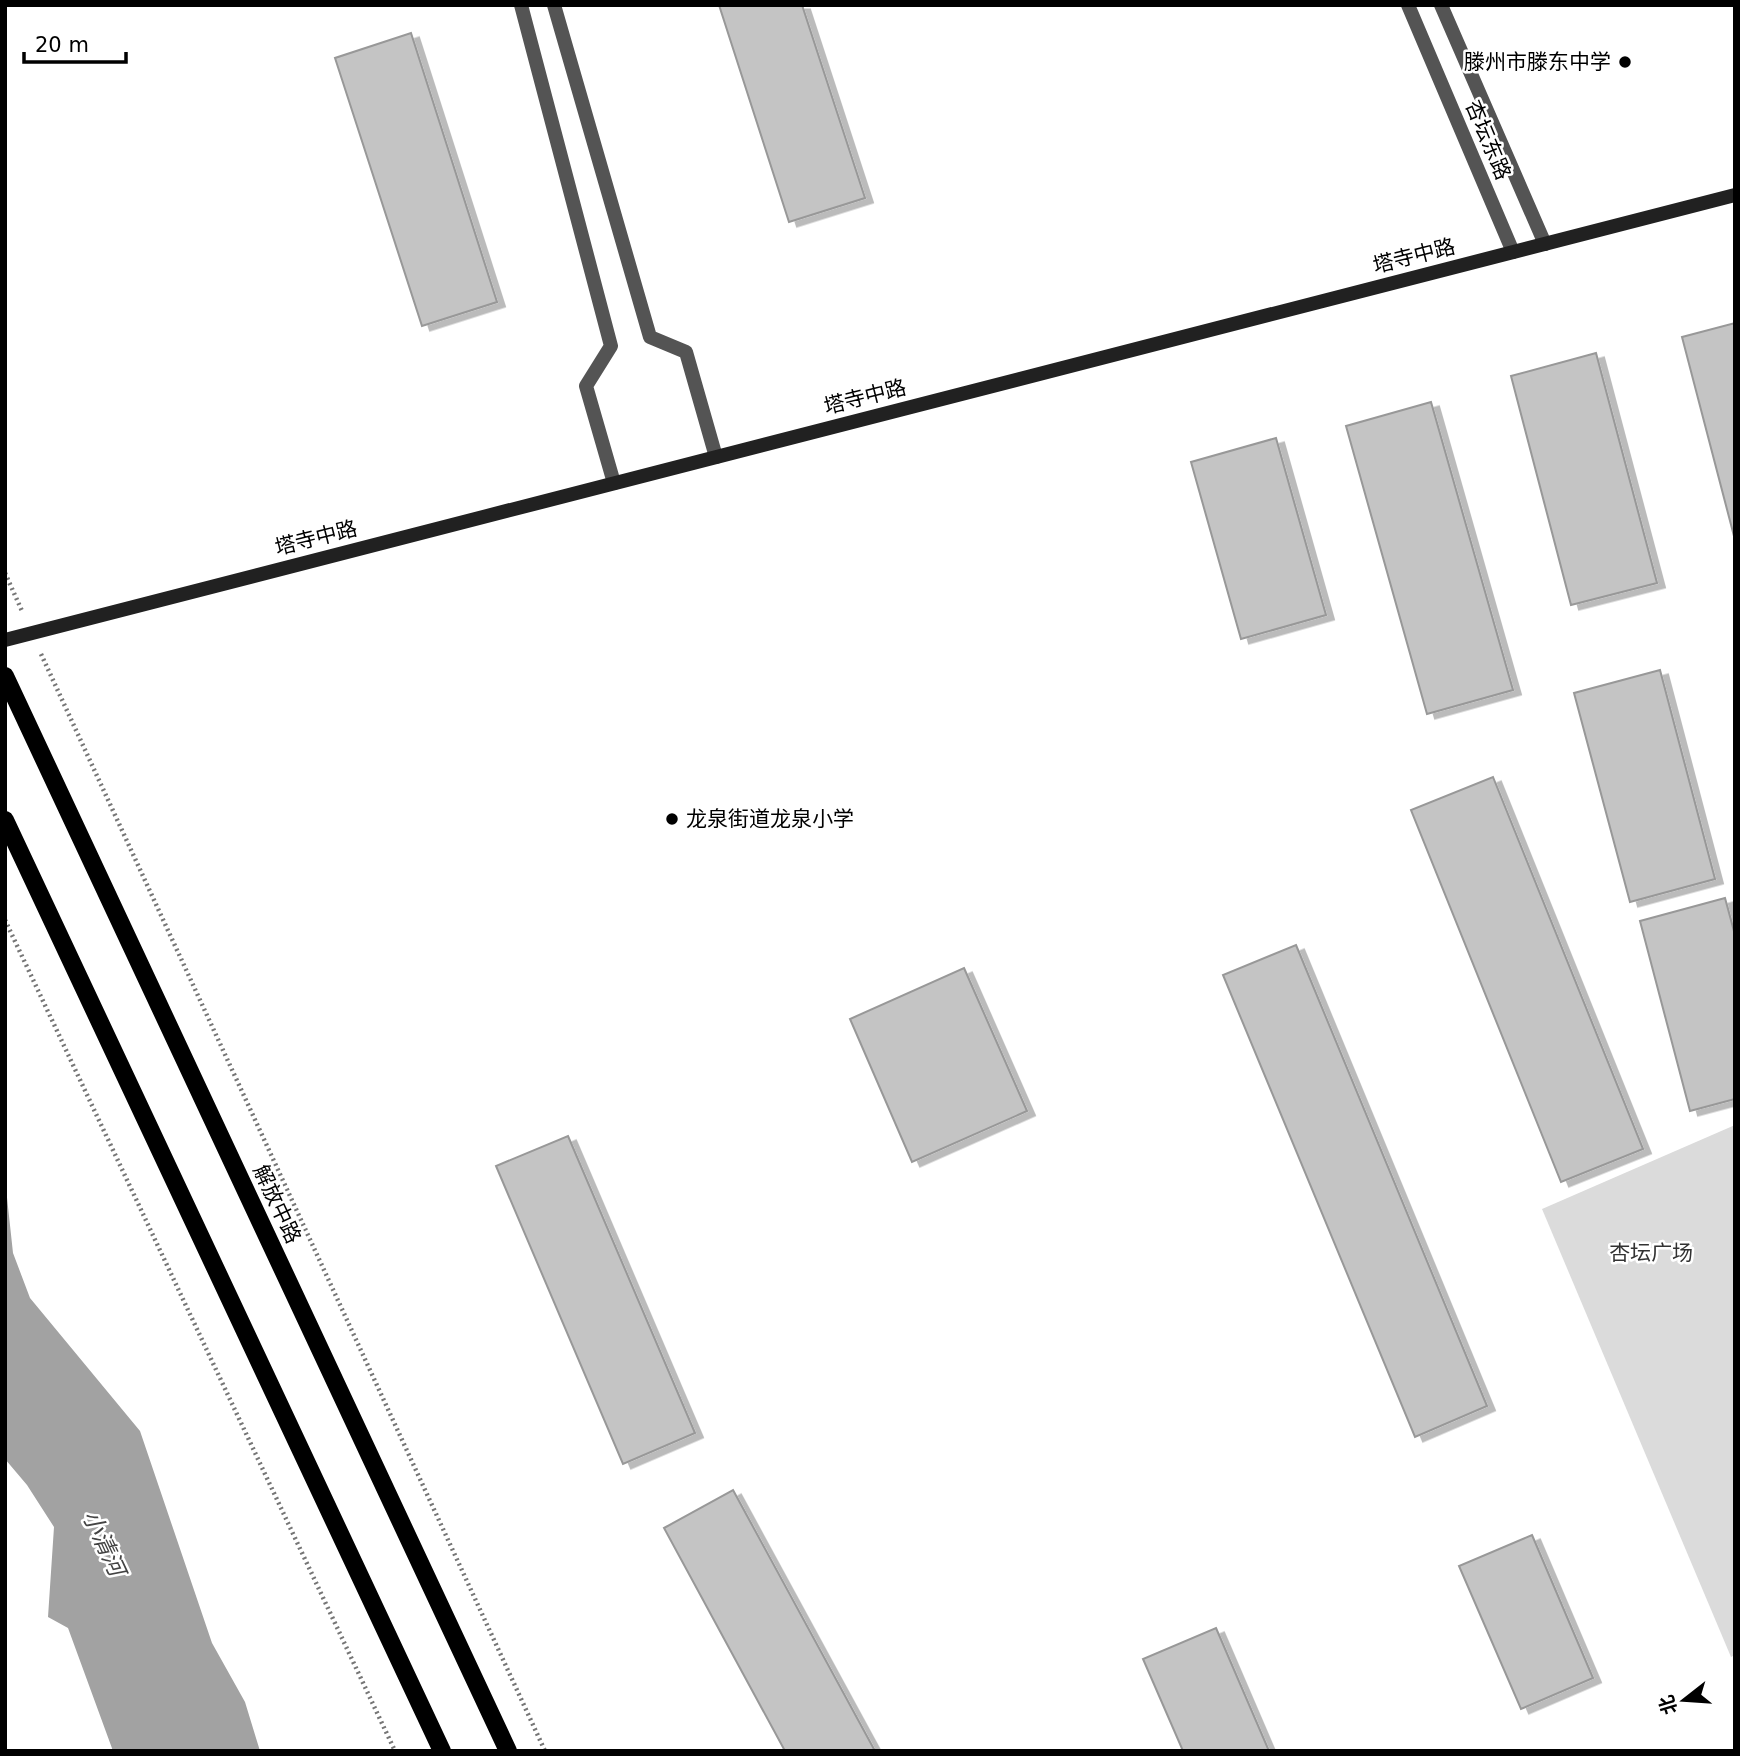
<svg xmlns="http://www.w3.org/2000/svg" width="1740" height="1756" viewBox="0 0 1740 1756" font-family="'DejaVu Sans','Noto Sans SC',sans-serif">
	<defs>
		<filter id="shadow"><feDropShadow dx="8" dy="4.5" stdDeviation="0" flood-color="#0004"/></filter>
	</defs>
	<rect width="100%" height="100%" fill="#fff"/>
	<path fill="#dbdbdb" d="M1735 1125V1655L1731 1657 1542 1209Z"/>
	<path fill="#a2a2a2" d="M5 1179 13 1253 30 1298 140 1431 212 1643 245 1702 260 1751H113L68 1628 48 1617 54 1527 27 1485 5 1459Z"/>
	<path fill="#c4c4c4" stroke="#989898" stroke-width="2" filter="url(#shadow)" d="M719 5H802L865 198 789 222Z
		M411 33 497 302 422 326 335 58Z
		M1735 323V540L1682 337Z
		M1596 353 1657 583 1571 605 1511 376Z
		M1431 402 1513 690 1427 714 1346 426Z
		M1276 438 1326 615 1241 639 1191 462Z
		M1660 670 1715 879 1630 902 1574 693Z
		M1493 777 1643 1149 1561 1182 1411 810Z
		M1725 898 1735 935V1099L1690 1111 1640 921Z
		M1296 945 1487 1406 1415 1437 1223 975Z
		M964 968 1027 1111 912 1162 850 1019Z
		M568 1136 695 1433 623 1464 496 1166Z
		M733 1490 875 1751H785L664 1528Z
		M1532 1535 1593 1678 1521 1709 1459 1566Z
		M1216 1628 1269 1751H1183L1143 1659Z"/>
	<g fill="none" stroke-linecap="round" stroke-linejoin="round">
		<path stroke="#767676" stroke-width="4.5" stroke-dasharray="2 3.5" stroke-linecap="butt" d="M5 573 22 611
			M41 654 545 1751
			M5 920 395 1751"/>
		<path stroke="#545454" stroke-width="14" d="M521 5 611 346 586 386 614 483
			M554 5 650 337 686 352 716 457"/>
		<path stroke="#545454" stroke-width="14" d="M1408 5 1513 252
			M1441 5 1545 244"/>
		<path stroke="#212121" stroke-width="14" d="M5 640 1735 195"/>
		<path stroke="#000" stroke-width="18" d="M5 676 508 1751
			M5 820 442 1751"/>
	</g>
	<g fill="#000" stroke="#fff" stroke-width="2.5">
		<circle cx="1625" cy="62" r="7"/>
		<circle cx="672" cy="819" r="7"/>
	</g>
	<g text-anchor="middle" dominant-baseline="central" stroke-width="5" stroke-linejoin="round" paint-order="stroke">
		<g font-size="21" fill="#000" stroke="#fff" text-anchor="end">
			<text x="1611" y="62">滕州市滕东中学</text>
			<text x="686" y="819" text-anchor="start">龙泉街道龙泉小学</text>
		</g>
		<g font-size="21" fill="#000" stroke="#fff">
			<text transform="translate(1488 140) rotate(67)">杏坛东路</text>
			<text transform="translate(1414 256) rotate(-14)">塔寺中路</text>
			<text transform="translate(865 397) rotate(-14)">塔寺中路</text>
			<text transform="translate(316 538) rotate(-14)">塔寺中路</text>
			<text transform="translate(277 1204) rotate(65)">解放中路</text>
		</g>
		<g font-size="21" fill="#323232" stroke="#fff">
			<text x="1651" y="1253">杏坛广场</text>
		</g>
		<g font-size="23" font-style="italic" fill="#434343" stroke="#fff">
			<text transform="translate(104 1543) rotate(65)">小清河</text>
		</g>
	</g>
	<rect width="1740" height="1756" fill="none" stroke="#000000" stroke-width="14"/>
	<g transform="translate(1684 1700) rotate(253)" stroke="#ffffff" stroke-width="5" paint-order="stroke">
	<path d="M0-5L12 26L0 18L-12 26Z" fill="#000000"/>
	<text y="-10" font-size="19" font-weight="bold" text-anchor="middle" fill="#000000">北</text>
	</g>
	<path d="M24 52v10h102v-10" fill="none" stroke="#000000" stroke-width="3.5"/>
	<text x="35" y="52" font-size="21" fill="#000000" stroke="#ffffff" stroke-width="5" paint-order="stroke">20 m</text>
</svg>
